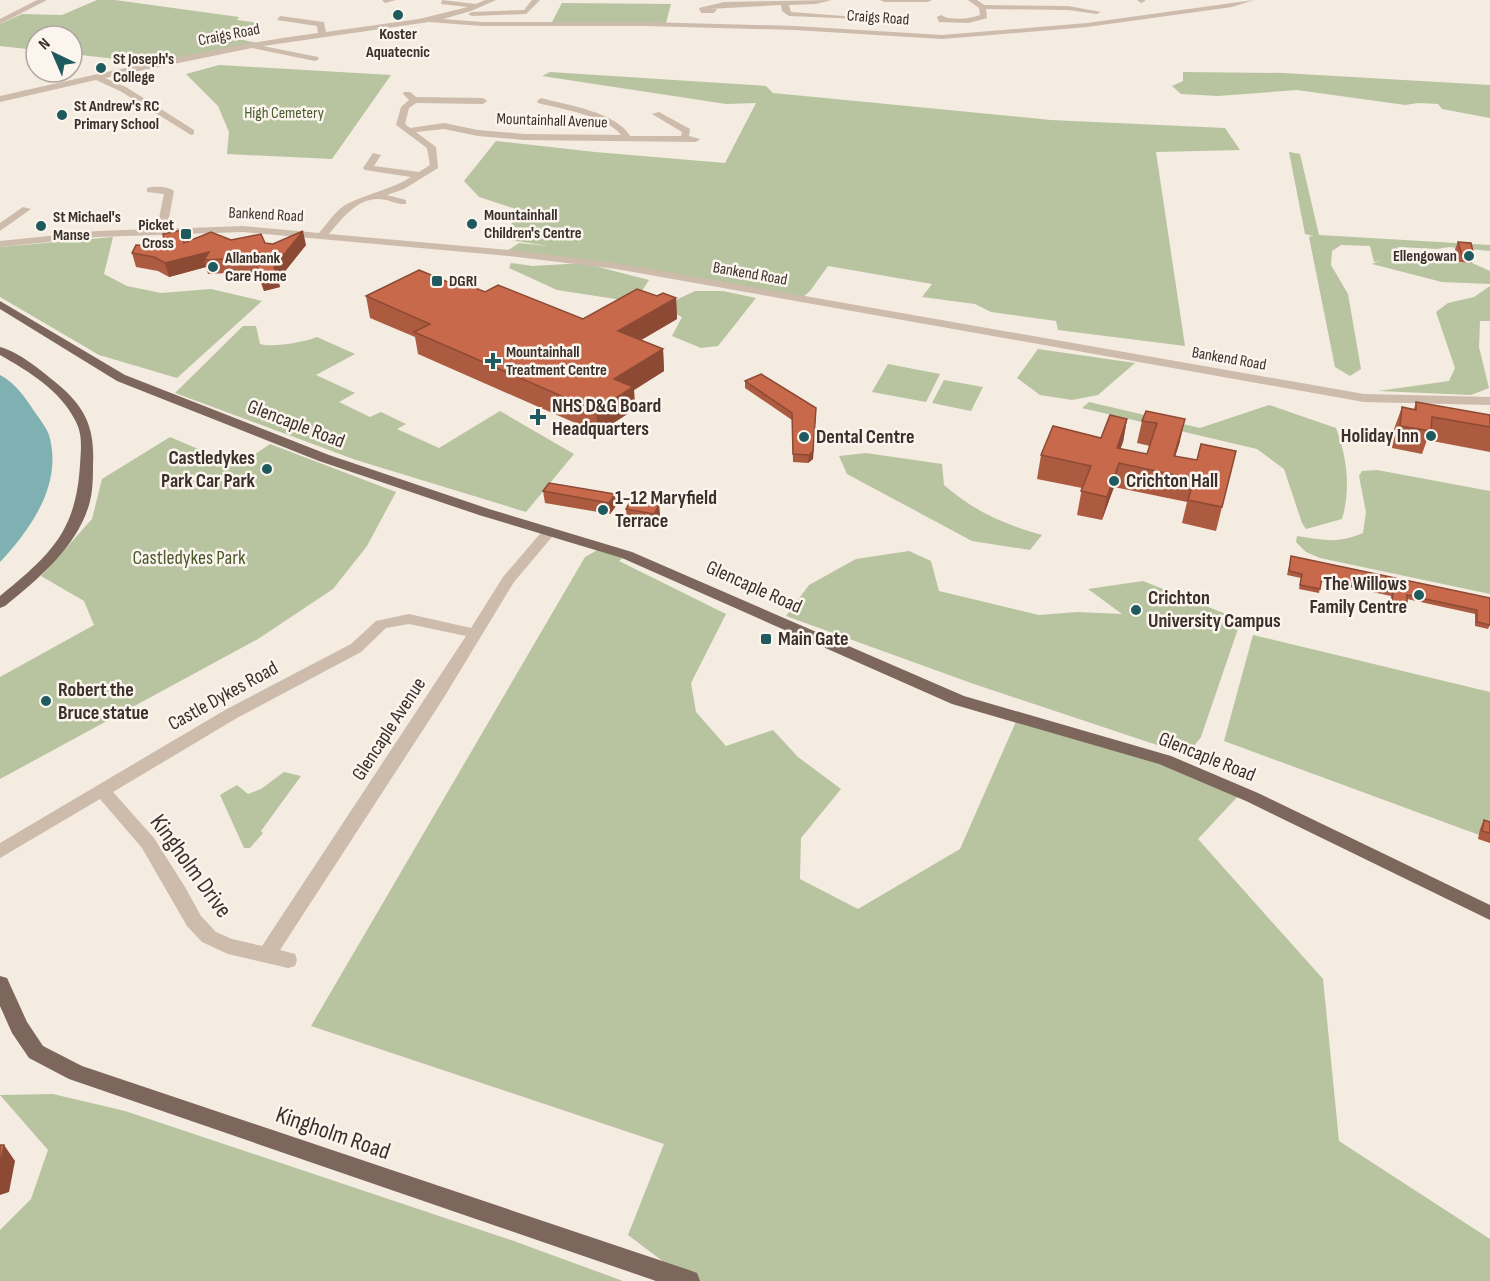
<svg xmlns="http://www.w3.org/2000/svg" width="1490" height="1281" viewBox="0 0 1490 1281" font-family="'Sofia Sans Condensed',sans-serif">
	<rect width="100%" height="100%" fill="#f4ebe1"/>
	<path fill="#b8c4a0" d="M97 0H115L239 17 237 20 259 23 229 37 257 43 151 63 72 54V36H36V50L0 46V24L22 14 62 15Z
		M562 3 671 4 666 23 552 22Z
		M219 65 391 75 332 159 227 154 229 132 218 106 186 74Z
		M550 72 766 86 773 93 1051 120 1225 128 1240 150 1156 152 1185 346 1058 330 1056 321 991 312 975 304 922 297 932 284 828 266 810 291 802 298 604 262 507 251 519 243 549 246 503 239 519 210 479 197 464 181 496 141 595 152 725 163 756 103 726 104 542 76Z
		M1183 72 1283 73 1490 85V118L1442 109 1438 104 1418 103 1405 105 1297 90 1218 96 1181 94 1172 86 1183 81Z
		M1289 152 1300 154 1319 235 1490 245V251L1449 247 1437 249 1398 247 1397 259H1406L1403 251 1448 255 1451 262 1472 263 1490 271V284L1442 282 1372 264 1381 260 1374 262 1370 246 1341 245 1332 251 1331 265 1348 294 1361 369 1350 376 1335 367 1309 237 1313 236 1305 234Z
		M113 237 104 274 127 286 161 293 211 289 262 301 177 378 99 355 0 297V247Z
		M511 263 533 266 583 263 649 280 635 302 557 290 509 268Z
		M1490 286V321H1480L1479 347 1489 388 1471 395 1378 391 1449 381 1455 368 1436 312 1448 303 1474 297Z
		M695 291H723L756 298 718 346 701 348 672 336 682 317 661 307Z
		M243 326H256L260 344C271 348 305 342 317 337L355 354 316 375 355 393 339 402 370 417 381 412 406 424 397 429 439 448 500 411 574 454 526 512 356 460 175 393Z
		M1038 349 1135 363 1098 395 1072 400 1040 395 1017 378Z
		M888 364 940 374 926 402 872 392Z
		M944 380 983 387 971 411 932 403Z
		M1089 402 1200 428 1269 405 1336 428C1347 457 1351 489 1342 519L1306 529 1302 523 1284 469 1257 449 1082 408Z
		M170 437 238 466 270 444 396 492 367 546 333 589 258 639 0 779V677L94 625 84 601 41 576 92 519 102 479Z
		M866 453 942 464 944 485C975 512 1004 524 1042 535L1030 550 972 541 847 474 839 456Z
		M1377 470 1490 491V594L1320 558 1306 552 1296 542 1297 536C1323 540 1338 544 1363 533L1366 512 1359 476 1362 471Z
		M603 547 627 555 619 561 726 614 691 683 696 712 726 746 773 730 798 757 841 789 801 838 800 879 858 909 960 849 1018 717 1165 760 1241 793 1198 839 1323 979 1339 1141 1490 1239V1281H689L628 1235 664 1144 311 1026 585 557Z
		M909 551 931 561 939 591 1039 615 1077 612 1122 614 1088 589 1143 581 1241 620 1201 737 1187 755 971 683 786 616 809 585 856 559Z
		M1253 635 1490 692V839L1224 741Z
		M284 772 301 776 261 831 263 833 250 848H244L220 795 237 785 248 794 261 789Z
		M53 1094 125 1111 511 1240 623 1281H0V1230L31 1199 48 1150 0 1095Z"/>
	<path fill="#7fb0b2" d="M0 375C14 382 26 398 34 411 39 418 46 427 49 435 63 483 32 528 0 562Z"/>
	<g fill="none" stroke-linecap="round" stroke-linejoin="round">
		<path fill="#cdbbac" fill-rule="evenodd" d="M37 0H47L0 24V19Z
			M382 0H396L385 3Z
			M442 0 476 4 485 0H496L471 11 443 19 482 22H645L795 26 942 35 1087 23 1254 0 1232 7 1087 27 942 39 795 30 645 26H482L429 22 263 46 318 57 319 59 315 61 252 48 105 78 126 87 194 130V134L191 135 120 91 96 80 0 102V96C105 73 211 47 318 33L317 26 277 20 280 16 324 22 326 32 419 19 468 7 441 4Z
			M532 0H540L526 14 472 16 468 14 472 12 524 10Z
			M832 0 816 4 789 5 791 12 844 16 865 15 873 20 869 22 863 19 789 16 782 11 781 5 708 9H717L714 13H701L699 8 724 2Z
			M880 0H932L928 2H884Z
			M968 0H977L984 5 1068 6 1101 12 1097 14 1068 10 986 9 987 18 969 23 939 22 937 17 941 15C950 21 969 19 980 15L979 8Z
			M1137 0H1145V1L1141 3Z
			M404 92H410L416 97 483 98 487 101 483 104 416 103 409 108 405 124 410 128 444 123 478 130 524 134 621 135C607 116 561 109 538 103L537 101 541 98C566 105 617 112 630 136H681L682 132 652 114 659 112 690 129 689 136 700 139 696 142 524 140 478 136 444 129 416 132 436 147 438 168 404 189 387 195 406 200V204C397 205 388 199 378 199 356 199 341 220 329 234L509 250 616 263 1364 394 1490 397V405L1364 402 616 269 509 256 243 232 97 237 0 247V241L97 231 153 229 159 218 164 194 147 192V188C154 186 168 186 174 191L169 218 163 229 243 226 319 233C328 223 336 209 349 203 370 193 392 189 411 177L365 170 363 168 373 153 381 155 374 166 419 172 430 165 427 148 396 125 401 107 409 100 403 94Z
			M23 207 31 209 0 231V223Z
			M550 527 557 531 514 582 443 699 280 950 295 954 297 960 295 966 288 968 228 954 202 942 187 926 142 848 100 799 0 858V843L225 710 351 644 376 621 409 614 471 628 503 577 545 528ZM409 624 466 636 262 946 232 939 216 932 201 916 185 887 154 838 113 792 237 718 361 652 386 628Z"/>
		<path fill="#7d675c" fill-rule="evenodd" d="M0 301 125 375 329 455 489 509 632 552 964 696 1171 756 1258 793 1490 905V920L1246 801 1159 764 952 704 622 558 479 515 319 461 117 381 0 309Z
			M0 347C19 352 39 369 54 381 84 405 95 426 93 464 93 477 93 492 89 505 76 548 38 579 5 606L0 608V596C50 555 76 532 80 465 81 449 83 434 75 420 60 390 28 371 0 355Z
			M0 976 7 978 27 1022 43 1046 82 1066 689 1270 697 1273 700 1281H656L69 1079 29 1058 12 1033 0 1006Z"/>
	</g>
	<path fill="#ac5a40" d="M231 240 273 244 306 245 278 280 280 287 264 291 259 278 246 272 208 274 206 267 169 277 158 271 136 267 132 253 186 242Z
		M1458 242 1474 256 1472 263 1459 262 1455 249Z
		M455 285 485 292 583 319 657 296 676 298 677 319 641 340 663 349 664 371 634 390 635 409 598 433 418 354 415 337 370 318 366 296Z
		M745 381 816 408 813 459 808 463 793 462 792 420 745 388Z
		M1416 402 1490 415V452L1427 440 1422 454 1392 448 1394 429 1402 407 1414 409Z
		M1146 411 1180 441 1175 456 1222 507 1216 531 1182 523 1187 502 1114 487 1102 520 1077 515 1082 488 1037 479 1041 455 1101 438 1127 419 1123 442 1120 449 1147 454 1150 446 1137 443 1142 421Z
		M543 491 615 494 616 506 610 514 545 503Z
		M659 505 660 517 655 526 627 521 626 509Z
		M1291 556 1490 598V625L1488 629 1475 626V614L1407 599V608L1405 612 1390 608 1391 596 1321 581 1319 593 1299 589 1301 578 1287 575Z
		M1484 820 1490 822V843L1478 839 1480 829Z"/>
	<path fill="#8c4a34" d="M303 231 306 245 278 280 280 287 264 291 260 276Z
		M209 252 204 260 206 267 169 277 165 263Z
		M676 298 677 319 619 353 618 331Z
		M663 349 664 371 634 390 635 409 598 433 596 411 614 379Z
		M816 408 813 459 808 463 809 455Z
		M1127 419 1123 442 1112 471 1117 448Z
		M1185 419 1180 441 1170 474 1174 456Z
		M1119 463 1114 487 1102 520 1107 497Z
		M615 494 616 506 610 514 609 503Z
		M659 505 660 517 655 526 654 514Z
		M4 1145 15 1161 9 1192 0 1195V1167Z"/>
	<path fill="#c8694b" stroke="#8c4a34" stroke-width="1.5" d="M183 230 184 243 211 232 231 240 261 234 265 243 273 244 303 231 274 267 277 273 260 276 256 264 243 258 204 260 209 252 165 263 154 257 132 253 136 245 165 246 163 234Z
		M1458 242 1471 243 1474 256 1462 255Z
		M419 270 455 285 461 282 485 292 498 285 583 319 637 289 657 296 663 293 676 298 618 331 663 349 614 379 633 387 596 411 414 332 430 324 366 296Z
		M761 374 816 408 813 451 809 455 793 454 792 413 745 381Z
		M1416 402 1490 415V427L1432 417 1431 431 1400 426 1402 407 1416 410Z
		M1146 411 1185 419 1174 456 1197 460 1201 444 1236 451 1222 507 1188 500 1194 479 1119 463 1107 497 1081 491 1091 466 1041 455 1053 426 1101 438 1110 415 1127 419 1117 448 1147 454 1157 423 1142 421Z
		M549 483 615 494 609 503 543 491Z
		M631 500 659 505 654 514 626 509Z
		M1291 556 1490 598V625L1477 622V610L1407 595V608L1392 604 1393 592 1322 577 1320 589 1300 585 1302 574 1289 571Z
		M1484 820 1490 822V833L1482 831Z
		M0 1145H4L0 1167Z"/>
	<g fill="#1f5a5e" stroke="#fbf5ee" stroke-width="2">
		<circle cx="398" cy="15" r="6"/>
		<circle cx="101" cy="68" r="6"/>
		<circle cx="62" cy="115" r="6"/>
		<circle cx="472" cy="224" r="6"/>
		<circle cx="41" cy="226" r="6"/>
		<rect x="180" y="228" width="12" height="12" rx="3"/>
		<circle cx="1469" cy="256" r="6"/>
		<circle cx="213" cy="267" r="6"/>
		<rect x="431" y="275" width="12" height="12" rx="3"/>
		<path d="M490 352h6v6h6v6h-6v6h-6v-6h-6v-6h6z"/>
		<path d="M535 408h6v6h6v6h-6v6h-6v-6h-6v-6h6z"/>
		<circle cx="1431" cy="436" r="6"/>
		<circle cx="804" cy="437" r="6"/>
		<circle cx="267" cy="469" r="6"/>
		<circle cx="1114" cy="481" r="6"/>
		<circle cx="603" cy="510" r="6"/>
		<circle cx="1419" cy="595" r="6"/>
		<circle cx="1136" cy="610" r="6"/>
		<rect x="760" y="633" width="12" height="12" rx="3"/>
		<circle cx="46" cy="701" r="6"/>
	</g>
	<g text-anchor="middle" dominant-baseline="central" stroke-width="5" stroke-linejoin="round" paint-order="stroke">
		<g font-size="16" fill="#3b302b" stroke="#fbf5ee">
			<text transform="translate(878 18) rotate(4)">Craigs Road</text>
			<text transform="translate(229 35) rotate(-11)">Craigs Road</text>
			<text transform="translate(552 121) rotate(2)">Mountainhall Avenue</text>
			<text transform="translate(266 215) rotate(3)">Bankend Road</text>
			<text transform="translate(750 274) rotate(10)">Bankend Road</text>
			<text transform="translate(1229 359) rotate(10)">Bankend Road</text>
		</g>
		<g font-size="16" font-weight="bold" fill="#3b302b" stroke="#fbf5ee" text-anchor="start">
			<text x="398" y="34" text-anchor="middle">Koster<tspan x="398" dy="18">Aquatecnic</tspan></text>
			<text x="113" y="59">St Joseph's<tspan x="113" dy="18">College</tspan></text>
			<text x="74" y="106">St Andrew's RC<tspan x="74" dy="18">Primary School</tspan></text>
			<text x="484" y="215">Mountainhall<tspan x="484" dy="18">Children's Centre</tspan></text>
			<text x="53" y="217">St Michael's<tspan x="53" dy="18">Manse</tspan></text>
			<text x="174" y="225" text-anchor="end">Picket<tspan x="174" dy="18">Cross</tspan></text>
			<text x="1457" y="256" text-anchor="end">Ellengowan</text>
			<text x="225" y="258">Allanbank<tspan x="225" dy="18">Care Home</tspan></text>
			<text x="449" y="281">DGRI</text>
			<text x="506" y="352">Mountainhall<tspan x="506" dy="18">Treatment Centre</tspan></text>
		</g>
		<g font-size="16" fill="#4a5a2e" stroke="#fbf5ee">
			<text x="284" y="113">High Cemetery</text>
		</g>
		<g font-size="20" font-weight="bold" fill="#3b302b" stroke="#fbf5ee" text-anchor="start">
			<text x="552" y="406">NHS D&amp;G Board<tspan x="552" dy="23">Headquarters</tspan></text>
			<text x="1419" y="436" text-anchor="end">Holiday Inn</text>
			<text x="816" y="437">Dental Centre</text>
			<text x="255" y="458" text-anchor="end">Castledykes<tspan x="255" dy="23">Park Car Park</tspan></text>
			<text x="1126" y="481">Crichton Hall</text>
			<text x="615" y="498">1-12 Maryfield<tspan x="615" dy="23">Terrace</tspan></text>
			<text x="1407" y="584" text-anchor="end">The Willows<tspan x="1407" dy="23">Family Centre</tspan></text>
			<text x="1148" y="598">Crichton<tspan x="1148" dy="23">University Campus</tspan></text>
			<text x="778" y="639">Main Gate</text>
			<text x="58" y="690">Robert the<tspan x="58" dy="23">Bruce statue</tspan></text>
		</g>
		<g font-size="20" fill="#3b302b" stroke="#fbf5ee">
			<text transform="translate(296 424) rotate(21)">Glencaple Road</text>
			<text transform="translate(754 587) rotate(24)">Glencaple Road</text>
			<text transform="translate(223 696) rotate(-29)">Castle Dykes Road</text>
			<text transform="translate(389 729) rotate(-57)">Glencaple Avenue</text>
			<text transform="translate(1207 757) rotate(22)">Glencaple Road</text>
		</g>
		<g font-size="20" fill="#4a5a2e" stroke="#fbf5ee">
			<text x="189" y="558">Castledykes Park</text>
		</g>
		<g font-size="24" fill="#3b302b" stroke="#fbf5ee">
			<text transform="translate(191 866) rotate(54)">Kingholm Drive</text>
			<text transform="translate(333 1133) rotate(19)">Kingholm Road</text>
		</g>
	</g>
	<g transform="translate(54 54) rotate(316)"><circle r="28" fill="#fbf5ee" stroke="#aea6a0" stroke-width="1.5"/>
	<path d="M0-4.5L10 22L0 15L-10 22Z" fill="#1f5a5e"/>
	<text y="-9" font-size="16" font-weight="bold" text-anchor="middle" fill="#3b302b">N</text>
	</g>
</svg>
